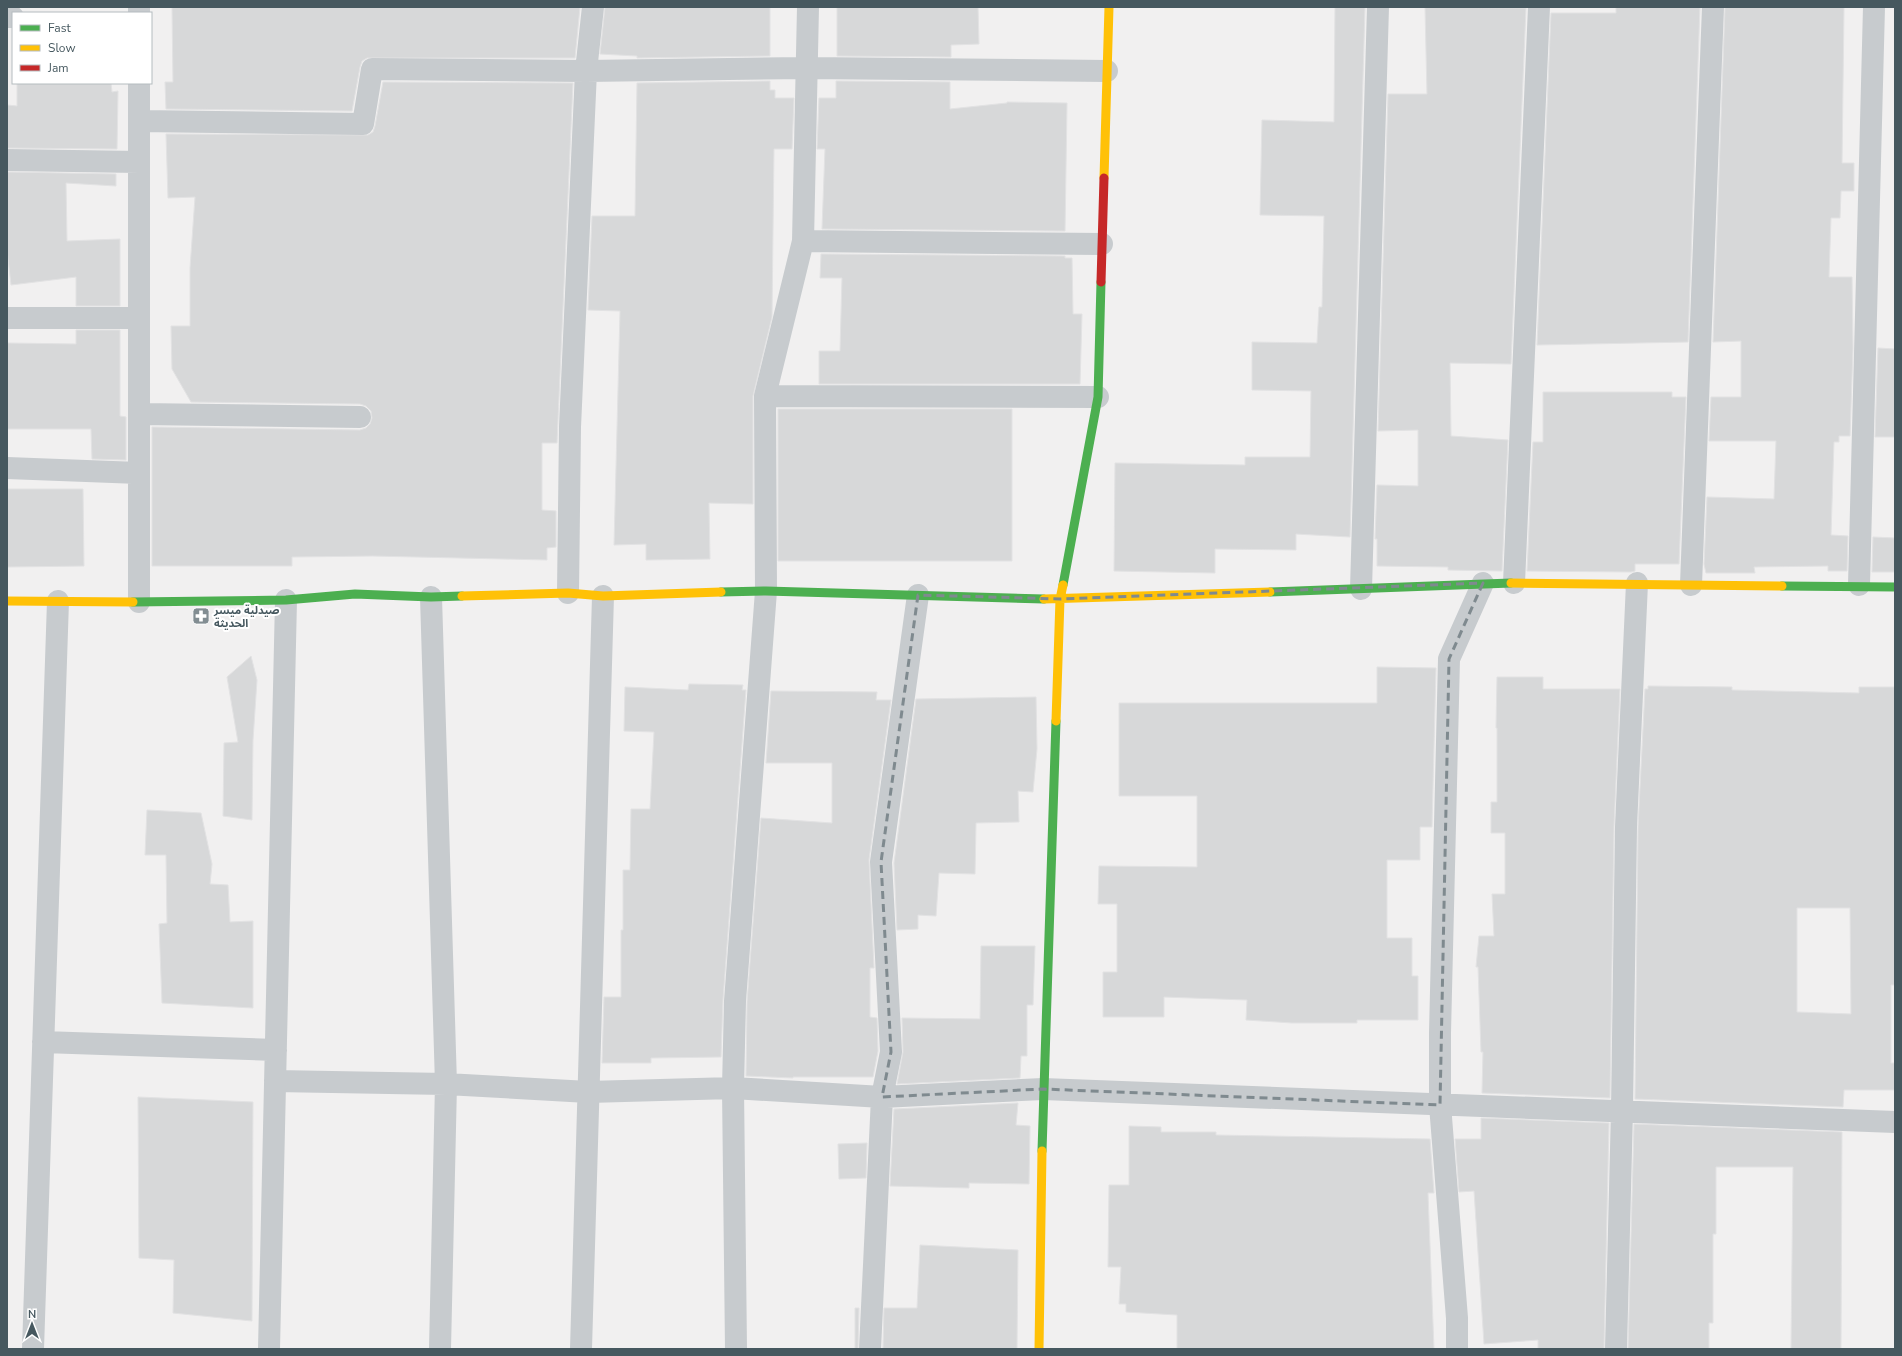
<svg xmlns="http://www.w3.org/2000/svg" width="1902" height="1356" viewBox="0 0 1902 1356" font-family="'Nunito Sans','Noto Sans Arabic',sans-serif">
	<rect width="100%" height="100%" fill="#f1f0f0"/>
	<path fill="#d7d8d9" stroke="#e2e2e3" fill-rule="evenodd" d="M172 7H580L575 58H367L362 61 360 67 352 111 166 109 165 82H173Z
		M605 7H770V56L637 58V56L600 54Z
		M837 7H978L979 44 951 45V57L837 56Z
		M1335 7H1365L1350 537 1296 534V550L1215 549V573L1114 571 1115 463 1245 465V457H1310L1311 391 1252 390V342L1317 343 1319 307H1322L1324 216 1260 215 1262 120 1334 122Z
		M1425 7 1526 8 1511 364 1450 363 1451 436 1508 440 1502 571 1448 570V567L1377 566V539H1375L1377 485 1418 486V430L1378 431 1388 94H1427Z
		M1616 7H1700L1688 342 1537 345 1551 13H1616Z
		M1725 7H1844L1842 163H1854V191H1841L1840 218H1831L1829 277H1852L1853 348 1850 436H1839V442H1834L1831 535 1848 536 1847 571H1828V566L1754 567 1755 573H1706L1704 564 1707 497 1774 499 1776 441H1709L1711 397H1741V341L1713 342Z
		M770 81V90H775V98H794L792 149H774L772 317 753 396V504L709 503 710 559 646 560V544L614 545 620 311 588 310 592 216H635L637 83Z
		M836 81 950 82V109L1007 103V102L1067 103 1065 231 822 229 825 149H817L819 98H836Z
		M383 82 573 83 557 443H542V510L556 511V547L547 548V560L372 556 292 557V566H152V427L360 430 366 428 370 424 372 418 371 411 366 406 360 404 191 402 172 369 171 326H190V268L195 197 168 198 166 134 368 135 373 132 375 126Z
		M17 83H111L112 92 118 91 117 149 7 148V105L17 106Z
		M7 172 116 174V186L66 183 67 241 120 239V306H76V277L11 285 7 250Z
		M821 254 1065 256V258H1072L1073 314H1082L1080 384H819V351H840L842 278H820Z
		M76 330H120V416L126 417V460L92 459 91 429H7V343L76 344Z
		M1878 348 1895 349V437H1875Z
		M1543 392H1672V397H1686L1679 564H1635V571L1631 572 1527 571 1533 442H1543Z
		M778 409H1012V561H778Z
		M7 489H83L84 566 7 567Z
		M1873 537 1895 538V572H1872Z
		M251 656 257 680 253 740 252 820 223 816 224 743 238 742 227 677Z
		M1377 667 1436 668 1432 827H1420V860H1387V938H1412V976H1418V1020H1357V1023H1292L1246 1020 1247 1000 1164 997V1017H1103V972H1117V904H1098L1099 866 1197 867V796H1119V703H1377Z
		M1497 677H1543V689H1620L1614 827 1610 1098 1482 1093 1483 1052H1481L1478 967H1476L1479 936H1494L1492 894H1505V833H1491V802H1497V728H1496Z
		M689 684 743 685 742 690H746L723 1000 721 1057 651 1058V1063H602L604 997H621V930H623V870H630L631 809H650L654 732 624 731 625 687 688 690Z
		M1648 686 1732 687V690L1859 693V687H1895V985H1891V1063H1895V1090H1844L1843 1107 1635 1099 1638 827 1645 689H1648ZM1797 908H1850L1851 1014 1797 1012Z
		M771 691 877 692 876 700H891L869 860 874 968H870V1017L877 1018 878 1051 873 1077H793V1078L746 1076 747 1002 761 818 832 823V763H766Z
		M1036 697 1037 749 1033 792 1018 791 1019 822 976 823 975 874 939 873 936 916 918 915V929L897 930 894 863 916 699Z
		M147 810 201 813 212 864 210 884 228 885 230 922 253 921V1008L162 1003 159 924 167 923 166 855H145Z
		M981 946H1035L1033 1005H1027V1056H1021L1020 1078 897 1084 903 1052 902 1018 980 1019Z
		M138 1097 253 1102 252 1321 173 1313 174 1260 139 1258Z
		M1018 1103 1016 1125 1030 1126 1029 1184 969 1183V1188L890 1186 894 1109Z
		M1481 1118 1609 1123 1604 1349H1538V1340L1484 1344 1474 1191 1459 1192 1455 1139H1481Z
		M1634 1124 1842 1132 1841 1349H1791L1793 1167H1716V1234H1713V1323H1709V1349H1628Z
		M1129 1126 1161 1127V1132H1216V1135L1430 1139 1434 1193H1428L1434 1349H1177V1315L1126 1312V1304H1119L1121 1267H1108L1109 1185H1129Z
		M867 1143 866 1178 839 1179 838 1144Z
		M920 1245 1018 1250 1017 1349H883L884 1308H917Z
		M855 1308H859L858 1349H855Z"/>
	<g fill="none" stroke-linecap="round" stroke-linejoin="round">
		<path stroke="#c7cbce" stroke-width="22" d="M139 7V13
			M7 17H13
			M139 121 363 124 372 69 586 71 806 68 1107 71
			M7 160 139 162
			M803 241 1102 244
			M7 318H139
			M765 396 1098 397
			M139 414 360 417
			M7 468 139 473
			M1514 583 1539 7
			M1691 585 1713 7
			M1859 585 1874 7
			M1361 589 1378 7
			M568 593 570 427 586 71 593 7
			M431 597 446 1084 440 1349
			M139 602V83
			M43 1042 276 1050
			M275 1081 446 1084 588 1092 733 1088 882 1097 1043 1089 1895 1122
			M33 1349 58 601
			M269 1349 286 600
			M581 1349 603 596
			M736 1349 733 1088 735 1001 766 591 765 396 803 241 808 7
			M870 1349 882 1097 891 1052 881 862 918 595
			M1457 1349V1318L1440 1105V1033L1449 659 1483 583
			M1616 1349 1622 1110 1626 827 1637 583"/>
		<path stroke="#4caf50" stroke-width="9" d="M1063 585 1098 397 1101 282
			M1782 586 1895 587
			M721 592 766 591 1044 599
			M1270 592 1511 583
			M133 602 286 600 355 594 431 597 462 596
			M1042 1151 1056 721"/>
		<path stroke="#ffc107" stroke-width="9" d="M1104 178 1109 7
			M1511 583 1782 586
			M462 596 568 593 603 596 721 592
			M1044 599 1270 592
			M7 601 133 602
			M1056 721 1060 599 1063 585
			M1039 1349 1042 1151"/>
		<path stroke="#c62828" stroke-width="9" d="M1101 282 1104 178"/>
	</g>
	<path fill="none" stroke="#7f8a8f" stroke-width="3" stroke-dasharray="8 5" stroke-linejoin="round" d="M1483 583 1449 659 1440 1105 1043 1089 882 1097 891 1052 881 862 918 595 1060 599Z"/>
	<defs>
		<g id="pharmacy-square" transform="scale(0.9)"><rect x="-9" y="-9" width="18" height="18" rx="4" fill="#828d92" stroke="#fff"/><path d="M-2-6h4v4h4v4h-4v4h-4v-4h-4v-4h4Z" fill="#fff"/></g>
	</defs>
	<g fill-rule="evenodd">
		<use href="#pharmacy-square" x="201" y="616"/>
	</g>
	<g text-anchor="middle" dominant-baseline="central" stroke-width="4" stroke-linejoin="round" paint-order="stroke">
		<g font-size="11" font-weight="bold" fill="#46585f" stroke="#fff" text-anchor="start">
			<text x="214" y="610">صيدلية ميسر<tspan x="214" dy="13">الحديثة</tspan></text>
		</g>
	</g>
	<rect width="1902" height="1356" fill="none" stroke="#46585f" stroke-width="16"/>
	<rect x="12" y="12" width="140" height="72" fill="#ffffff" stroke="#b5bcbf"/>
	<rect x="20" y="25" width="20" height="6" fill="#4caf50" stroke="#b5bcbf"/>
	<text x="48" y="32" font-size="12" fill="#46585f">Fast</text>
	<rect x="20" y="45" width="20" height="6" fill="#ffc107" stroke="#b5bcbf"/>
	<text x="48" y="52" font-size="12" fill="#46585f">Slow</text>
	<rect x="20" y="65" width="20" height="6" fill="#c62828" stroke="#b5bcbf"/>
	<text x="48" y="72" font-size="12" fill="#46585f">Jam</text>
	<g transform="translate(32 1324)" stroke="#ffffff" stroke-width="3" paint-order="stroke">
	<path d="M0-3L7 15L0 10L-7 15Z" fill="#46585f"/>
	<text y="-6" font-size="11" font-weight="bold" text-anchor="middle" fill="#46585f">N</text>
	</g>
</svg>
